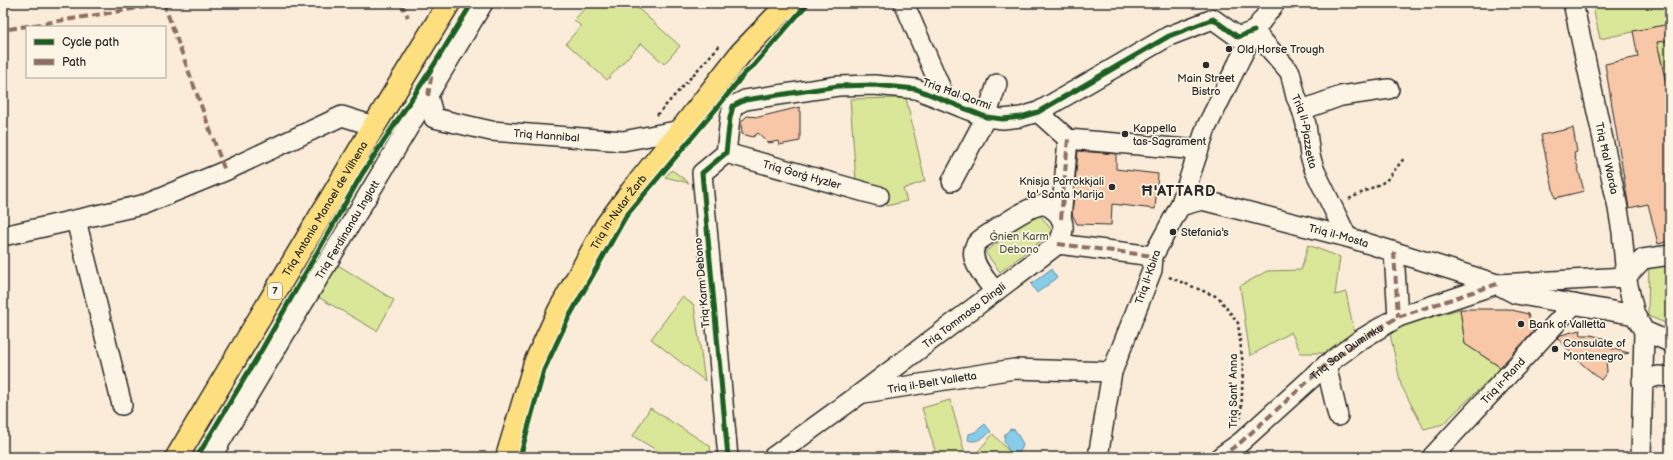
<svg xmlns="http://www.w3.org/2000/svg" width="1673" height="460" viewBox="0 0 1673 460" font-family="'Balsamiq Sans',sans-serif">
	<rect width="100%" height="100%" fill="#fbecd9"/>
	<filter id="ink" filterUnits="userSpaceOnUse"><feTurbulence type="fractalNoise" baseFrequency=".025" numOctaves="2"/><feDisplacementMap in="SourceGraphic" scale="8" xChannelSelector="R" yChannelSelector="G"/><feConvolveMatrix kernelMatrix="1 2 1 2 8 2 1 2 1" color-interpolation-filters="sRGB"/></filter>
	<g filter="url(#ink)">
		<path fill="#dae698" stroke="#828862" d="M590 3H632L680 46 664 64 641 43 607 80 566 43 581 26 574 20Z
			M1592 3H1670V24L1600 39Z
			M1670 40V102L1660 53 1654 43Z
			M906 98 925 181 903 189 907 201 887 206 882 186 856 181 850 99Z
			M672 170 689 183 665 177Z
			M1038 212 1053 232 1000 272 985 252Z
			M1308 245 1340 257 1335 295 1346 292 1354 332 1327 353H1301L1291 332 1250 356 1240 286 1267 271 1301 270Z
			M1649 264 1670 267V325L1648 316Z
			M338 265 394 300 377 331 318 297Z
			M682 297 694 305 705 381 651 339Z
			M1460 309 1465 344 1501 368 1443 424 1424 429 1401 385 1389 329Z
			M950 400 966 457H937L922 408Z
			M650 408 710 446 711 457H668L633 436Z
			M993 434 1014 457H973Z"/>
		<path fill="#87cde9" stroke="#628c9d" d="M1051 269 1057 278 1037 293 1031 284Z
			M985 424 991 432C984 436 977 444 968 440L969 434 975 432Z
			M1010 429 1015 430 1023 444 1022 448 1018 454 1009 451 1004 441 1005 434Z"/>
		<path fill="#f8c7a7" stroke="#2b2b2b" d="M1670 24V40L1657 42 1670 102V241L1658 244 1648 204 1629 208 1605 64 1638 57 1633 31Z
			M800 107V141L779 145 778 141 769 143 758 133 753 137 742 134 741 122 747 116 759 117Z
			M1573 128 1577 152 1574 153 1584 191 1555 198 1541 135Z
			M1078 151 1116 154V169L1158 174 1155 209 1112 204 1111 225 1077 224 1072 214Z
			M1460 309H1508L1528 314 1533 332 1500 367 1465 344Z
			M1580 330 1581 335H1591L1606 339V347L1629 353 1606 358 1607 372 1601 380 1582 364 1557 338 1561 335Z"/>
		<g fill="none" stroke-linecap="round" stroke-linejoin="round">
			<g stroke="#2b2b2b" stroke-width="22">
				<g id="minor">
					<path d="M904 3 946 100"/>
					<path id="s1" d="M1573 3 1617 203 1622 232 1626 277 1635 315 1644 331 1670 342"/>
					<path id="s2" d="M1254 31 1290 72 1296 97 1302 110 1306 124 1310 156 1315 171 1347 237"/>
					<path id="s3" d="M428 96 434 118 491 131 623 141 681 130"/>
					<path d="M1302 110 1341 96 1389 89"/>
					<path d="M1038 112 1068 139 1198 150"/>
					<path id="s4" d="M726 153 879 196"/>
					<path d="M952 181 986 117 997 84"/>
					<path id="s5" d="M1180 206 1202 200 1347 237 1497 284 1516 294 1635 315"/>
					<path d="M1061 219 1068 139"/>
					<path d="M76 220 122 405"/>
					<path d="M3 236 142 205 225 171 342 116 374 126"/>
					<path d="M1058 244 1153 256"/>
					<path d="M1394 252 1398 317"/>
					<path d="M1626 277 1643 259 1670 255"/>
					<path d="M1326 365 1338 416"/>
					<path d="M1642 381 1658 376 1670 377"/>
					<path id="s6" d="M864 393 1014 369 1112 372"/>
					<path id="s7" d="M211 457 483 3"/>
					<path d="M728 457 702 173 726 153 730 118 733 106 745 100 838 86 874 85 916 89 986 117 1003 119 1021 117 1038 112 1169 36 1213 19 1238 37 1254 31"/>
					<path id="s8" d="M773 457 860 394 1058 244C1063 234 1066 225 1059 215 1055 211 1050 206 1044 205 1030 204 994 231 981 239 979 241 976 243 975 246 968 261 987 280 995 292"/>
					<path d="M1098 457 1112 372 1152 270 1153 256 1180 206 1206 128 1254 31 1275 3"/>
					<path id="s9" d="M1220 457 1241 442 1326 365 1360 340 1398 317 1497 284 1626 277"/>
					<path id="s10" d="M1432 457 1574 304"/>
					<path d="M1641 457 1644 331"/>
				</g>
			</g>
			<g stroke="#2b2b2b" stroke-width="25">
				<g id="highway">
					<path id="s11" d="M177 457 374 126 449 3"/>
					<path id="s12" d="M507 457 535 363 559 311 606 226 631 192 681 130 741 53 789 3"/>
				</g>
			</g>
			<path stroke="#2b2b2b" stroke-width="2.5" stroke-dasharray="3 3" stroke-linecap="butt" d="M657 115 720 45
				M1349 199 1386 181 1405 157
				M1169 277 1218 297 1238 323 1243 366 1241 418"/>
			<use href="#minor" stroke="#fcf5e5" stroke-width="19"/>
			<use href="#highway" stroke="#fddf80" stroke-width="22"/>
			<path stroke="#8d6e63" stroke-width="4" stroke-dasharray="8 4" stroke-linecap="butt" d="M401 3 408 17
				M9 29 164 4 225 171
				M428 96 432 72
				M1061 219 1068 139
				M1058 244 1153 256
				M1394 252 1398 317
				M1220 457 1241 442 1326 365 1360 340 1398 317 1497 284"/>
			<g stroke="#fcf5e5" stroke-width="8">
				<path id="cycleway" d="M197 457 261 351 362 174 432 68 472 3
					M520 457 544 370 569 317 626 216 716 109 744 74 754 65 808 3
					M728 457 702 173 726 153 730 118 733 106 745 100 838 86 874 85 916 89 986 117 1003 119 1021 117 1038 112 1169 36 1213 19 1238 37 1254 31"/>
			</g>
			<use href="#cycleway" stroke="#1b5e20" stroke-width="5"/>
		</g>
	</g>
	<g fill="#2b2b2b" stroke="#fcf5e5" stroke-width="1.5">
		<circle cx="1229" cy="49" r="4"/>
		<circle cx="1206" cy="65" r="4"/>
		<circle cx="1125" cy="134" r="4"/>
		<circle cx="1112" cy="187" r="4"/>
		<circle cx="1173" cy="232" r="4"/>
		<circle cx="1521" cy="324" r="4"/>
		<circle cx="1555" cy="349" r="4"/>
	</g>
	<g text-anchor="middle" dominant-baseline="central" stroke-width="3.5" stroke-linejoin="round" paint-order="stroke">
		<rect fill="#fcf5e5" stroke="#6a6863" stroke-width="1" x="268" y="283" width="14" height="16" rx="3"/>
		<g font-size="10" font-weight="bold" fill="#2b2b2b">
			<text x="275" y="291">7</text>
		</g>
		<g font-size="11" fill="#2b2b2b" stroke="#fcf5e5" text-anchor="start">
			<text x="1237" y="49">Old Horse Trough</text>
			<text x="1206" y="78" text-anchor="middle">Main Street<tspan x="1206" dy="13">Bistro</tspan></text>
			<text x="1133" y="128">Kappella<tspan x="1133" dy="13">tas-Sagrament</tspan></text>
			<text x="1104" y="181" text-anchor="end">Knisja Parrokkjali<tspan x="1104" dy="13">ta' Santa Marija</tspan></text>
			<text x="1181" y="232">Stefania's</text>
			<text x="1529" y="324">Bank of Valletta</text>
			<text x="1563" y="343">Consulate of<tspan x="1563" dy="13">Montenegro</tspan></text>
		</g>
		<g font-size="11" fill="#2b2b2b" stroke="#fcf5e5">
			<text transform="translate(957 94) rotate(20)">Triq Ħal Qormi</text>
			<text stroke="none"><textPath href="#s2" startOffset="116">Triq il-Pjazzetta</textPath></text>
			<text stroke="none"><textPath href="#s3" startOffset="137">Triq Hannibal</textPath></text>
			<text stroke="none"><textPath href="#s1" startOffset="159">Triq Ħal Warda</textPath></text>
			<text stroke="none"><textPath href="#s4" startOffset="79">Triq Ġorġ Hyzler</textPath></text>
			<text stroke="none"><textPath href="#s11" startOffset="289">Triq Antonio Manoel de Vilhena</textPath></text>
			<text stroke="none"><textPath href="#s12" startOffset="271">Triq in-Nutar Żarb</textPath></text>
			<text stroke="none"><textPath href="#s7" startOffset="265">Triq Ferdinandu Inglott</textPath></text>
			<text stroke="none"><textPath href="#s5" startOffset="164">Triq il-Mosta</textPath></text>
			<text transform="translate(1148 277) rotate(-71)">Triq il-Kbira</text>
			<text transform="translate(702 283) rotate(-95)">Triq Karm Debono</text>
			<text stroke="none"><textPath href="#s8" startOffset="238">Triq Tommaso Dingli</textPath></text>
			<text stroke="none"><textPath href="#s9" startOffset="165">Triq San Duminku</textPath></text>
			<text stroke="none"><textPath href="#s10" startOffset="104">Triq ir-Rand</textPath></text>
			<text stroke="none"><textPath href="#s6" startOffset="69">Triq il-Belt Valletta</textPath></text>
			<text transform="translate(1233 391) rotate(-90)">Triq Sant' Anna</text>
		</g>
		<g font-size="11" fill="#575a46" stroke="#fcf5e5">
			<text x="1019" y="236">Ġnien Karm<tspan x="1019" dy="13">Debono</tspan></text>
		</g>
		<g font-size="15" font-weight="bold" letter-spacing="1" fill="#2b2b2b" stroke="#fcf5e5">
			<text x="1179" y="191">Ħ'ATTARD</text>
		</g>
	</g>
	<rect width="1673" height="460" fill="none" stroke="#fcf5e5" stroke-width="16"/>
	<rect x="8" y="8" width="1657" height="444" fill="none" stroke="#2b2b2b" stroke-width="1.5" filter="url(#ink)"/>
	<rect x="26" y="26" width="140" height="52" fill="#fcf5e5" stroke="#a8a49b"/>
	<rect x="34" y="39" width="20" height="6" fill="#1b5e20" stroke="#a8a49b"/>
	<text x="62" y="46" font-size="12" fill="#2b2b2b">Cycle path</text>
	<rect x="34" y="59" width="20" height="6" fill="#8d6e63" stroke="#a8a49b"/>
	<text x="62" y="66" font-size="12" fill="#2b2b2b">Path</text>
</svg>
